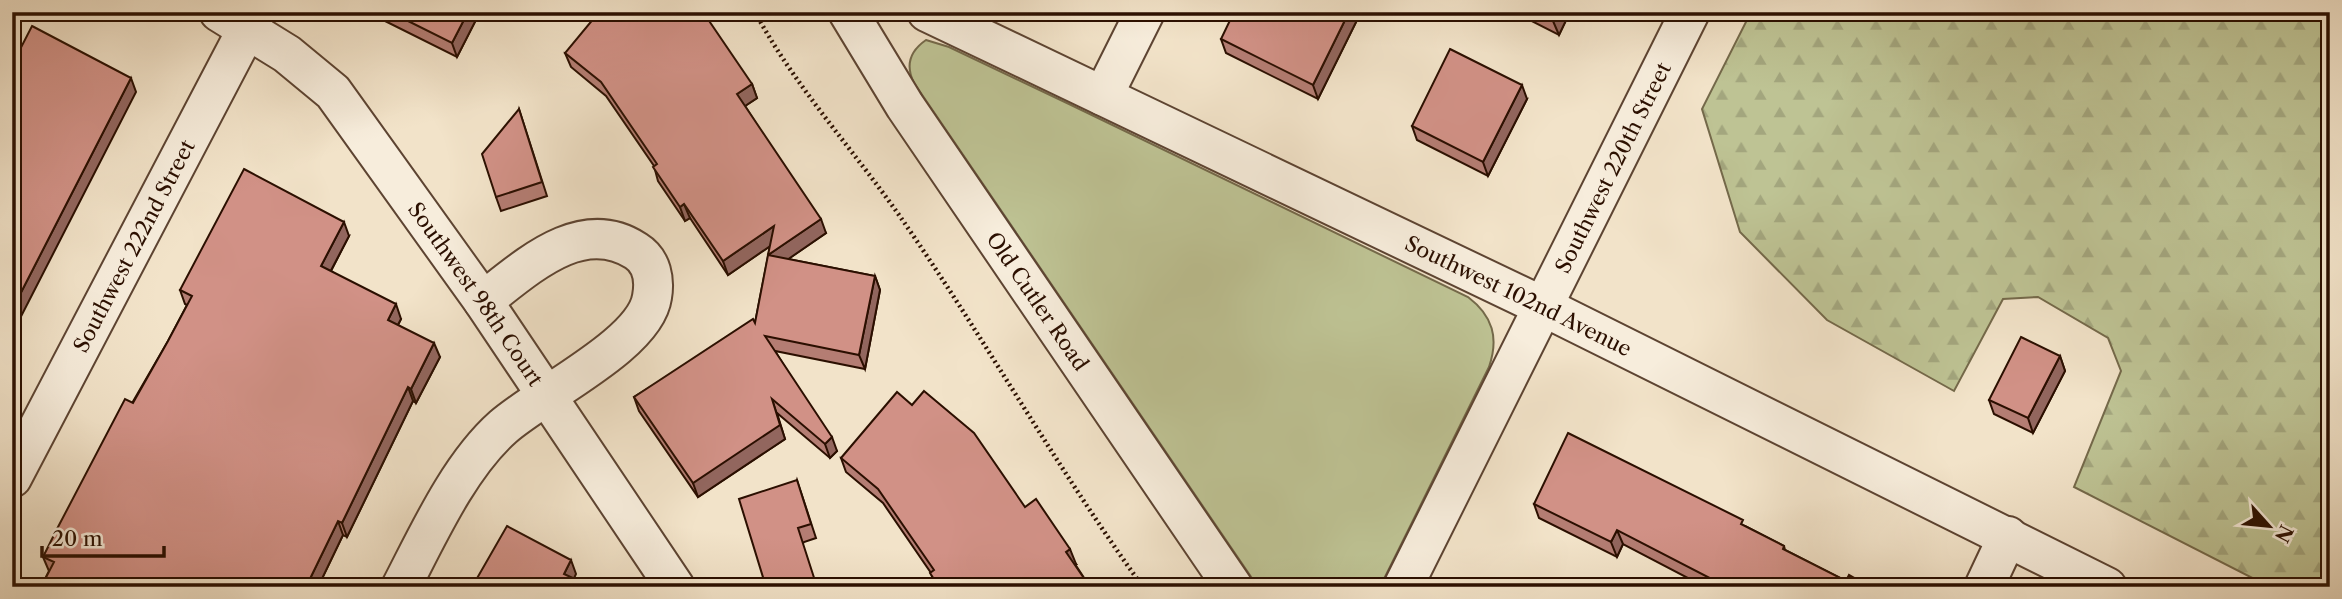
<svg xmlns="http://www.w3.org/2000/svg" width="2342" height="599" viewBox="0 0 2342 599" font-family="'Libre Caslon Text',serif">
	<defs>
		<pattern id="forest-firs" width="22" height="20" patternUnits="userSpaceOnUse" patternTransform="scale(1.75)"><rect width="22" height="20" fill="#bec394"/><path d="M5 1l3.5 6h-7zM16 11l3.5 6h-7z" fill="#a3a67e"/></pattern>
	</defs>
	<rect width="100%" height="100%" fill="#f2e3c9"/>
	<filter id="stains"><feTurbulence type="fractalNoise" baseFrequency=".00286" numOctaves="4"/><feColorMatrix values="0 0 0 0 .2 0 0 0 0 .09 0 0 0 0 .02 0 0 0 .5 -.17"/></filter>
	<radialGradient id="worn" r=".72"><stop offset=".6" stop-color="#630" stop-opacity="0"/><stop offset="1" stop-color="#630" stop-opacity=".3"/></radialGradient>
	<path fill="url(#forest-firs)" stroke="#74694a" stroke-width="2" d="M1751 12H2330V587H2270L2074 487 2121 371 2108 338 2038 297 2003 299 1954 391 1827 320 1740 232 1702 109Z"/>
	<path fill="#bec394" stroke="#74694a" stroke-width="2" d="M926 40 949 47 1069 104 1468 297C1493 316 1499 338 1489 367L1380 587H1258L914 83C905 65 910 51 926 40Z"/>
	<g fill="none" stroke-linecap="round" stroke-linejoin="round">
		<g stroke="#5d4432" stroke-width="42">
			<g id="minor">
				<path id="s1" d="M219 12 287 54 333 92 483 301 675 587"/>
				<path d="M1103 96 1145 12"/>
				<path id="s2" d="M12 478 256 12"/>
				<path d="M401 587C428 535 459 466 503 427 540 394 645 345 652 297 655 280 652 261 636 251 581 215 526 268 483 301"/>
				<path id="s3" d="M1403 587 1690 12"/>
				<path d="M1984 587 2008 536"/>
			</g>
		</g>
		<g stroke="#5d4432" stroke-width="42">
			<g id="tertiary">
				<path id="s4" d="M848 12 905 106 1233 587"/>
				<path id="s5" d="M927 12 1542 306 2107 587"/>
			</g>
		</g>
		<path stroke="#2b0f00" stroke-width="4.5" stroke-dasharray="2 3.5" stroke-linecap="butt" d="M755 12C794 85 851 147 899 215 984 337 1056 467 1143 587"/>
		<use href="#minor" stroke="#f7eddc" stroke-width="38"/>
		<use href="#tertiary" stroke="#f7eddc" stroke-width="38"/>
	</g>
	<path fill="#b47d73" stroke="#2b0f00" stroke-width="2" d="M367 12H480L457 57Z
		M1361 12 1318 99 1226 53 1221 39Z
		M1514 12H1570L1559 35Z
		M565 53 752 84 757 98 745 106 826 233 788 259 875 276 880 290 865 369 775 351 837 451 830 458 777 413 785 439 698 497 639 411 634 397 755 323 770 246 728 275 690 218 685 221 658 181 654 166 606 96 571 67Z
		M1527 99 1488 176 1417 140 1412 126Z
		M519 109 547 196 501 211 496 197Z
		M349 236 331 271 401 319 398 325 440 357 416 403 413 401 347 537 343 535 318 587H41L49 571 43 557 168 341 187 305 185 304 180 290Z
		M2060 356 2065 371 2033 433 1994 414 1989 400Z
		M841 458 1025 507 1076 564H1075L1090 587H935L931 573 883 503 846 472Z
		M797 480 816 538 804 542 766 587Z
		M1534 504 1745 526 1784 546 1785 550 1846 581 1870 587H1705L1623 544 1617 557 1539 518Z"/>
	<path fill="#92665e" stroke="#2b0f00" stroke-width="2" d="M468 12H480L457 57 452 43Z
		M1349 12H1361L1318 99 1313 85Z
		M1558 12H1570L1559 35 1553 21Z
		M131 78 136 92 12 334V310Z
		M752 84 757 98 742 108 737 94Z
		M1522 85 1527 99 1488 176 1483 162Z
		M684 204 690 218 685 221 680 207Z
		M821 219 826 233 774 269 768 255Z
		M344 222 349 236 326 280 321 266Z
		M774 226 779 240 728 275 723 261Z
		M875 276 880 290 865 369 859 355Z
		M396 304 401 319 393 334 388 320Z
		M434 343 440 357 416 403 411 389Z
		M2060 356 2065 371 2033 433 2028 418Z
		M408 387 413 401 347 537 342 523Z
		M772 399 785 439 698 497 693 483Z
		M832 437 837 451 830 458 825 444Z
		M338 521 343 535 318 587H306Z
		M1617 530 1623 544 1617 557 1611 542Z
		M1070 549 1076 564 1072 566 1066 552Z
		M571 560 576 574 570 587 564 574Z"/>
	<path fill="#d19186" stroke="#2b0f00" stroke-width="2" d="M390 12H468L452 43Z
		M599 12H703L752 84 737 94 821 219 768 255 774 226 723 261 684 204 680 207 653 167 657 164 601 82 565 53Z
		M1234 12H1349L1313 85 1221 39Z
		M1537 12H1558L1553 21Z
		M32 26 131 78 12 310V65Z
		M1450 49 1522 85 1483 162 1412 126Z
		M519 109 542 182 496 197 482 154Z
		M244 169 344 222 321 266 396 304 388 320 434 343 411 389 408 387 342 523 338 521 306 587H41L54 562 43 557 58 527 125 399 133 403 168 341 192 296 180 290Z
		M768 255 875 276 859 355 765 336 832 437 825 444 772 399 780 425 693 483 634 397 753 319 755 323Z
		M2021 337 2060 356 2028 418 1989 400Z
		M924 391 974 433 1025 507 1036 499 1070 549 1066 552 1090 587H939L930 573 934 570 878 489 841 458 897 392 912 405Z
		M1568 433 1743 520 1741 524 1784 546 1783 549 1846 581 1849 575 1870 587H1727L1617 530 1611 542 1534 504Z
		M797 480 811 524 798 528 817 587H766L739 499Z
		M507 526 571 560 564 574 575 579 572 584 577 587H472Z"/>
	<g text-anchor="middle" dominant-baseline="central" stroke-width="5" stroke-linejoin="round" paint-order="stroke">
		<g font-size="21" fill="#2b0f00" stroke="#f7eddc">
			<text stroke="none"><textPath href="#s3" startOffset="469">Southwest 220th Street</textPath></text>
			<text stroke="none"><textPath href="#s2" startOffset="262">Southwest 222nd Street</textPath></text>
			<text stroke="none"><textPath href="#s1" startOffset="387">Southwest 98th Court</textPath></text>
			<text stroke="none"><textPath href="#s5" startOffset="656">Southwest 102nd Avenue</textPath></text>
			<text stroke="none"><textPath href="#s4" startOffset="346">Old Cutler Road</textPath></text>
		</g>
	</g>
	<rect width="2342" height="599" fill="none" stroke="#f2e3c9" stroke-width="42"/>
	<rect x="14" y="14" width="2314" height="571" fill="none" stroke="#2b0f00" stroke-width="3.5"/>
	<rect x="21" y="21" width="2300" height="557" fill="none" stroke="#2b0f00" stroke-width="2"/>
	<g transform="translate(2269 526) rotate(117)" stroke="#f7eddc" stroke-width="5" paint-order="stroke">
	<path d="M0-5L12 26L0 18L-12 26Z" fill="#2b0f00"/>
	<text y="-10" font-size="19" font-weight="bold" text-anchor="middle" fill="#2b0f00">N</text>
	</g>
	<path d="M42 546v10h122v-10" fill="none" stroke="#2b0f00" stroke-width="3.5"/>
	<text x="52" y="546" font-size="21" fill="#2b0f00" stroke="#f7eddc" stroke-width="5" paint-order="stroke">20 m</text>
	<rect width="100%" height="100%" filter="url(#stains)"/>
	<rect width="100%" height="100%" fill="url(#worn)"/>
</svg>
